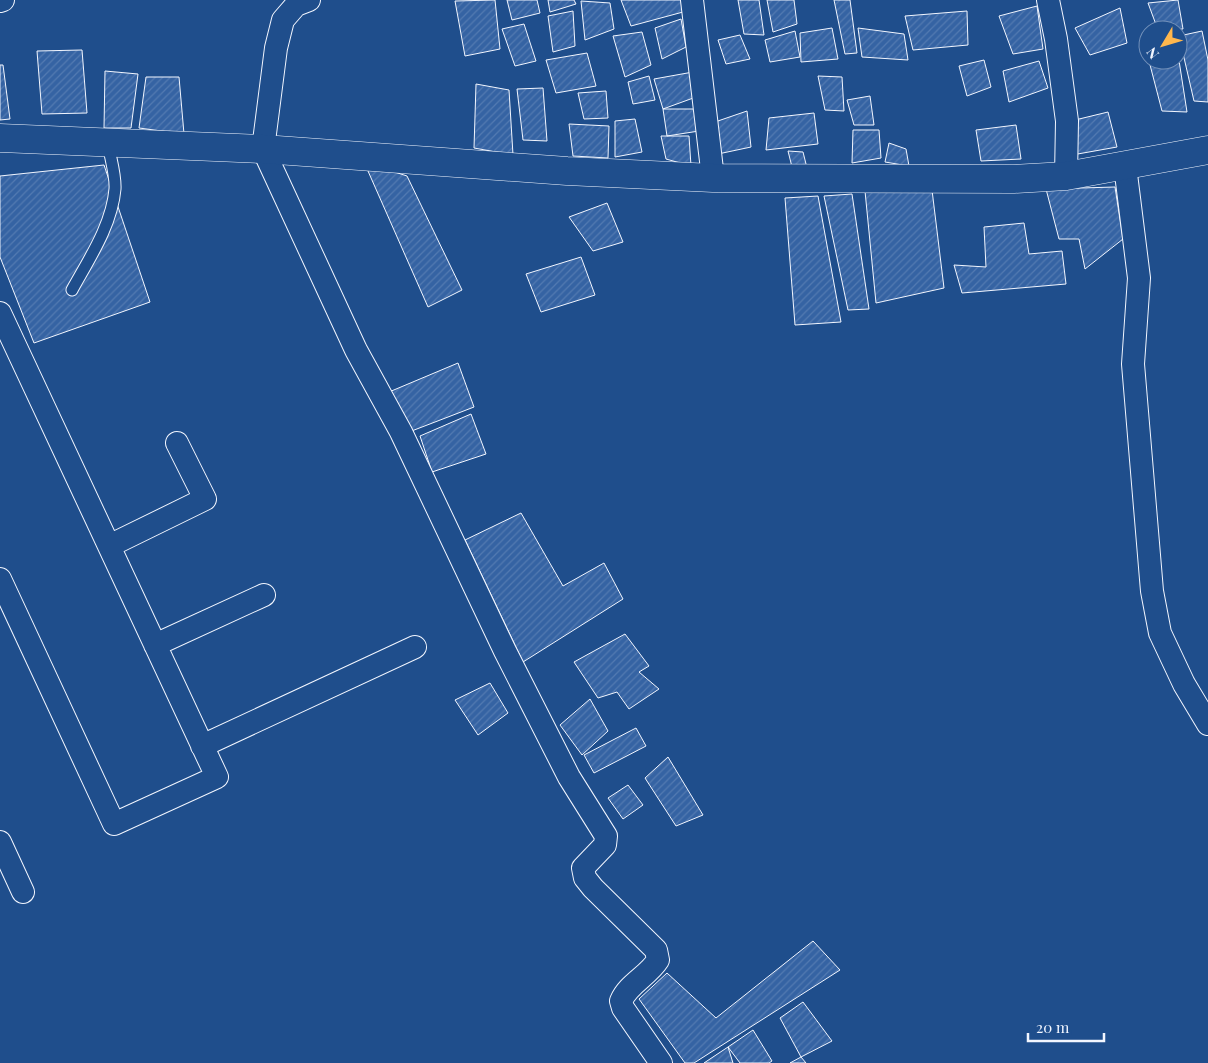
<svg xmlns="http://www.w3.org/2000/svg" width="1208" height="1063" viewBox="0 0 1208 1063" font-family="'Playfair Display',serif">
	<defs>
		<pattern id="building-hatch" width="6" height="6" patternUnits="userSpaceOnUse" patternTransform="scale(1.25)"><rect width="6" height="6" fill="#3563a3"/><path d="M-1 1l2-2M0 6l6-6M5 7l2-2" fill="none" stroke="#537ab1"/></pattern>
	</defs>
	<rect width="100%" height="100%" fill="#1f4e8c"/>
	<path fill="url(#building-hatch)" stroke="#f2f6ff" d="M495 0 500 49 465 56 455 1Z
		M507 0H537L540 13 512 20Z
		M548 0H574L576 4 550 12Z
		M621 0H681L683 12 631 26Z
		M738 0H759L764 35 744 34Z
		M767 0H794L797 24 773 32Z
		M834 0H850L857 53 845 54Z
		M1178 0 1183 29 1158 30 1148 3Z
		M581 1 610 3 614 29 585 40Z
		M1037 6 1043 49 1013 54 999 16Z
		M1120 8 1127 43 1090 55 1075 28Z
		M573 11 575 46 553 52 548 16Z
		M967 11 968 45 913 50 905 16Z
		M681 19 686 47 662 59 655 28Z
		M524 24 536 61 515 66 502 29Z
		M832 28 838 59 801 62 800 33Z
		M858 28 904 34 908 60 862 57Z
		M795 31 800 57 770 62 765 40Z
		M1202 31 1208 60V102L1194 101 1179 36Z
		M642 32 651 65 625 77 613 36Z
		M740 35 750 59 726 64 718 40Z
		M82 50 87 113 42 114 37 51Z
		M587 53 596 86 556 93 546 60Z
		M1178 54 1187 112 1162 111 1149 61 1178 60Z
		M984 60 991 87 967 96 959 66Z
		M1039 61 1048 88 1009 102 1003 71Z
		M0 65H3L10 119 0 120Z
		M105 71 138 74 131 128H104Z
		M693 72 696 97 663 109 654 79Z
		M649 76 655 100 633 104 628 82Z
		M818 76 842 77 844 111 825 110Z
		M146 77H179L184 134 139 128Z
		M476 84 509 90 513 155 474 148Z
		M543 88 547 141 523 140 517 89Z
		M606 91 608 118 584 119 578 93Z
		M870 96 874 125H854L847 100Z
		M663 109H700L699 131 667 136Z
		M747 111 751 147 718 154 712 123Z
		M1108 112 1117 147 1072 155 1075 120Z
		M814 113 818 144 766 150 769 118Z
		M635 119 642 152 615 157V121Z
		M569 124 609 126 608 158 573 156Z
		M1016 125 1021 159 981 161 976 130Z
		M853 130H879L881 158 852 163Z
		M661 136H689L691 166 666 159Z
		M889 143 906 149 909 166 885 162Z
		M788 151 803 152 807 168 792 167Z
		M364 162 407 176 462 290 428 307Z
		M104 165 150 302 34 343 0 257V176Z
		M1115 187 1123 239 1085 269 1079 239H1059L1046 189Z
		M932 190 944 288 876 303 865 191Z
		M852 194 869 309 848 310 824 196Z
		M818 196 841 322 795 325 785 198Z
		M607 203 623 242 593 251 569 217Z
		M1024 223 1029 254 1062 251 1066 284 962 293 954 265 986 267 984 227Z
		M581 257 595 295 541 312 526 274Z
		M458 363 474 407 409 432 389 392Z
		M471 414 486 454 432 472 420 436Z
		M521 513 563 586 604 563 623 599 523 662 465 540Z
		M625 634 649 666 639 672 659 689 629 709 617 692 598 698 574 662Z
		M490 683 508 713 478 735 455 700Z
		M590 699 608 731 582 755 560 725Z
		M636 728 646 746 594 773 584 755Z
		M668 757 703 815 676 826 645 778Z
		M628 785 643 805 623 819 608 798Z
		M813 941 840 970 694 1063H685L639 999 667 973 716 1018Z
		M803 1002 832 1041 801 1057 780 1018Z
		M753 1030 772 1061 769 1063H740L728 1047Z
		M728 1047 733 1063H704Z
		M801 1057 806 1063H790Z"/>
	<g fill="none" stroke-linecap="round" stroke-linejoin="round">
		<g stroke="#f2f6ff" stroke-width="13">
			<path id="lane" d="M72 290C89 259 112 225 115 189 116 175 110 157 108 143"/>
		</g>
		<g stroke="#f2f6ff" stroke-width="24">
			<path id="street" d="M309 0 296 5 283 20 276 48 263 149 356 350 401 432 505 651 569 777 606 836 605 845 583 868 585 878 593 888 656 950 658 960C648 976 628 984 621 1001L623 1008 661 1063
				M692 0 713 178
				M1048 0 1056 39 1067 121 1066 176
				M0 1 3 0
				M1125 166 1139 278 1133 364 1152 591 1160 633 1184 684 1208 724
				M0 313 217 777 114 824 0 579
				M109 546 205 499 177 443
				M155 645 264 595
				M202 746 415 647
				M0 842 23 892"/>
		</g>
		<g stroke="#f2f6ff" stroke-width="29">
			<path id="secondary" d="M0 138 263 149 567 171 713 178 1014 179 1066 176 1208 150"/>
		</g>
		<use href="#lane" stroke="#1f4e8c" stroke-width="11"/>
		<use href="#street" stroke="#1f4e8c" stroke-width="22"/>
		<use href="#secondary" stroke="#1f4e8c" stroke-width="28"/>
	</g>
	<g transform="translate(1163 45) rotate(232)"><circle r="24" fill="#1f4e8c" stroke="#7391ba"/>
	<path d="M0-4L9 19L0 12L-9 19Z" fill="#ffb74d"/>
	<text y="-8" font-size="14" font-weight="bold" text-anchor="middle" fill="#f2f6ff">N</text>
	</g>
	<path d="M1028 1033v8h76v-8" fill="none" stroke="#f2f6ff" stroke-width="2.5"/>
	<text x="1036" y="1033" font-size="15" fill="#f2f6ff" stroke="#1f4e8c" stroke-width="4" paint-order="stroke">20 m</text>
</svg>
